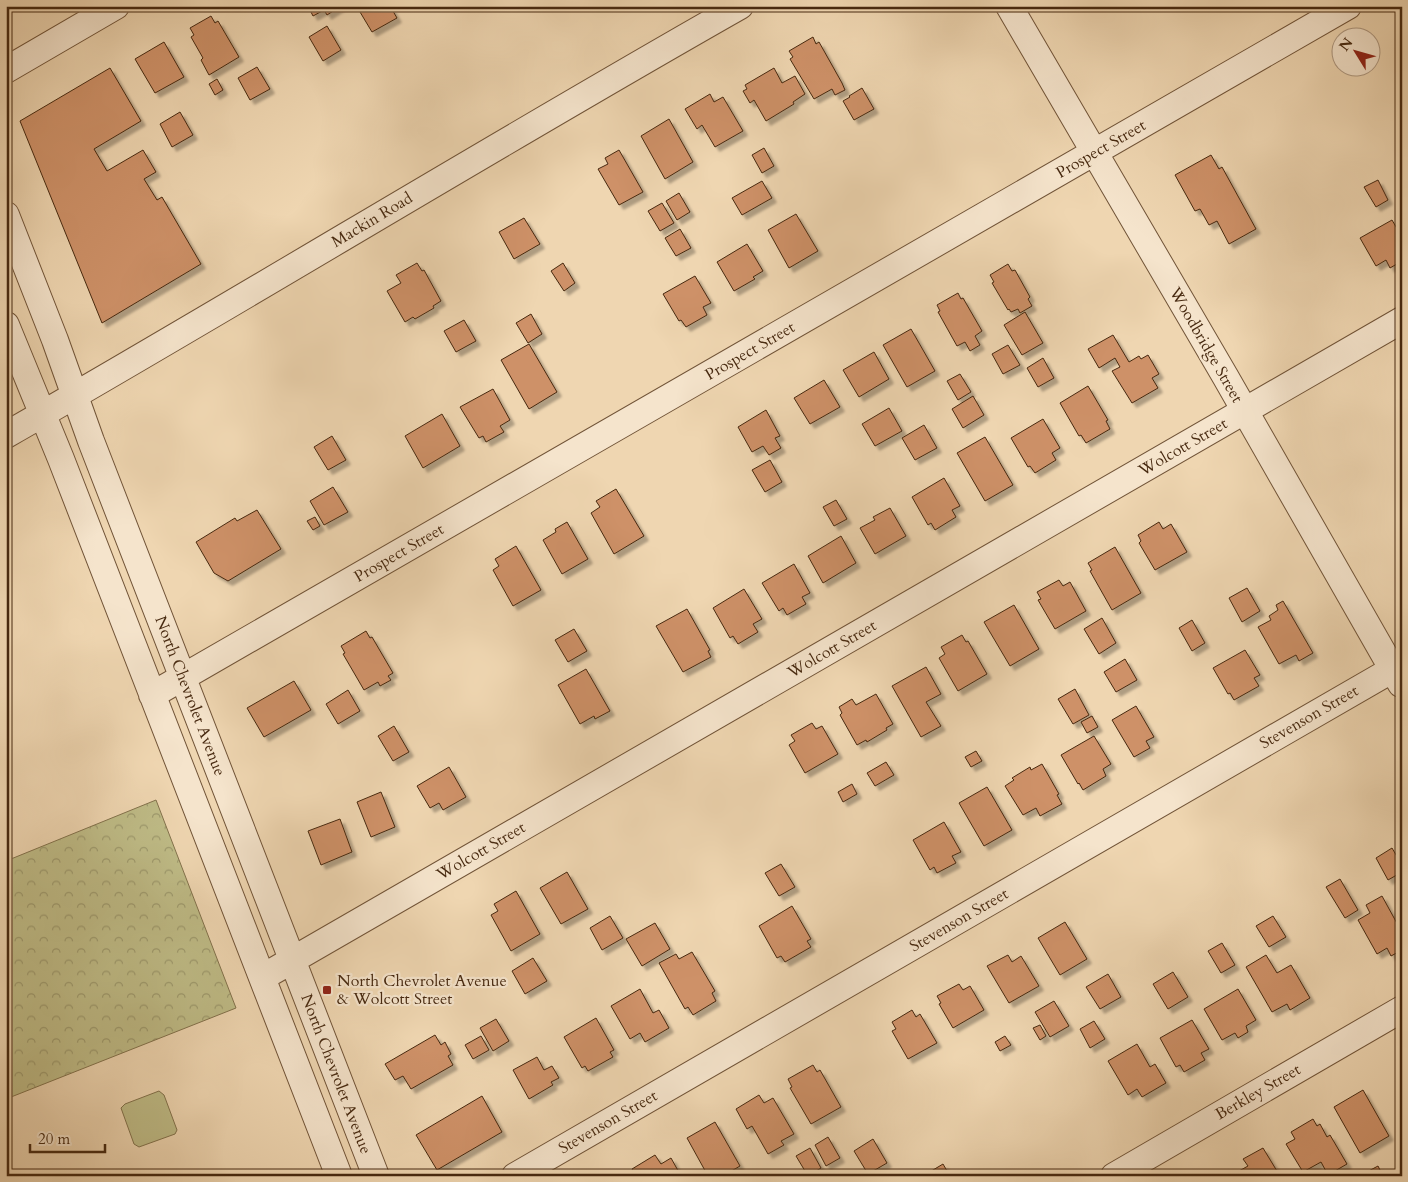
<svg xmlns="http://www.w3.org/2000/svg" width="1408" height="1182" viewBox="0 0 1408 1182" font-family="Cardo,serif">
	<defs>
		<pattern id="park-crowns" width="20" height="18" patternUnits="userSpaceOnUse" patternTransform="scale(1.25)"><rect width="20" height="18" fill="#bfbc87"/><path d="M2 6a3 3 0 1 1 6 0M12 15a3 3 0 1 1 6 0" fill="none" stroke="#9d996d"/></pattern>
		<filter id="shadow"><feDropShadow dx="4.5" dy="4.5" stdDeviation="1" flood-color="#0004"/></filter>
	</defs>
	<rect width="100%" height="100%" fill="#efd6b1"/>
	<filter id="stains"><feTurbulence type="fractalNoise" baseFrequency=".004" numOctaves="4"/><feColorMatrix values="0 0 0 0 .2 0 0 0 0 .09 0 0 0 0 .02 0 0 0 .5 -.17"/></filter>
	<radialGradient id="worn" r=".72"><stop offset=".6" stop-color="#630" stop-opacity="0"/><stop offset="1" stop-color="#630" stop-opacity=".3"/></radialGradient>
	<path fill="#bfbc87" stroke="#83724c" d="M159 1091 164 1095 177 1130 175 1134 139 1147 134 1144 121 1108 125 1104Z"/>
	<path fill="url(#park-crowns)" stroke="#83724c" d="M156 800 236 1008 6 1099V861Z"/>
	<path fill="#ce9167" stroke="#472910" filter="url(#shadow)" d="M308 6H341L327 15 324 10 313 16Z
		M369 6H390L397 18 372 32 360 12Z
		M211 16 215 23 218 21 239 57 209 75 201 60 203 58 191 37 194 35 190 28Z
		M327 26 341 50 323 61 309 37Z
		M813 37 816 44 819 42 842 83 845 90 835 95 832 89 814 99 790 59 793 57 789 51Z
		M164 42 184 77 155 93 135 59Z
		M257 67 270 89 250 100 238 78Z
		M110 68 141 121 94 149 107 171 143 150 156 172 144 179 157 200 162 197 201 264 102 323 20 121Z
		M774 68 782 83 795 76 805 94 793 102 794 104 766 121 754 100 750 103 743 91 747 89 745 85Z
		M217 79 223 90 215 95 209 84Z
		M862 88 874 109 854 120 843 101 850 97 849 96Z
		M710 94 714 102 723 97 743 131 715 147 702 125 697 129 685 109Z
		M180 112 193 135 172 147 160 124Z
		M669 119 693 162 665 179 641 136Z
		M764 148 774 166 762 173 752 155Z
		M619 150 643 192 619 205 598 169 608 164 605 158Z
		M1211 155 1219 169 1222 167 1256 229 1229 244 1217 221 1209 225 1200 209 1195 211 1175 175Z
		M1378 180 1388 200 1376 207 1364 187Z
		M762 181 772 198 742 215 732 198Z
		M679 193 690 212 677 220 666 201Z
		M662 203 674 223 660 231 648 211Z
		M796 214 818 251 789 268 768 230Z
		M524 218 540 244 514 259 499 232Z
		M1392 220 1402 237V261L1390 268 1386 260 1376 266 1360 238Z
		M680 229 691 248 676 256 665 238Z
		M747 244 763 271 753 277 755 279 734 291 717 262Z
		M417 263 422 271 424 270 441 301 433 306 434 308 415 319 413 317 405 322 387 291 401 283 396 275Z
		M563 263 575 283 564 291 551 271Z
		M1008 264 1012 271 1015 270 1030 297 1028 299 1032 306 1020 313 1018 309 1011 312 1009 309 1008 310 992 283 994 282 990 275Z
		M695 276 711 303 703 307 707 315 686 327 681 320 679 321 663 294Z
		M958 293 961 299 963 298 982 331 975 336 980 345 970 351 965 342 957 346 938 312 940 311 937 305Z
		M1025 312 1043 343 1022 355 1004 325Z
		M531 314 542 334 528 343 516 323Z
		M464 320 476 341 456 352 444 331Z
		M911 329 935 371 907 387 883 345Z
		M1113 335 1129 362 1139 356 1141 359 1148 355 1159 374 1152 378 1158 388 1132 403 1112 371 1120 367 1115 358 1099 368 1088 349Z
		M529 344 557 392 529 409 501 360Z
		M1008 345 1020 365 1003 374 992 354Z
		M874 352 889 379 859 397 843 370Z
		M1043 358 1054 378 1038 387 1027 368Z
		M960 374 971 392 958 400 947 381Z
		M824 380 840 407 810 424 794 398Z
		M1088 386 1108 420 1106 421 1110 429 1086 443 1081 435 1079 436 1060 403Z
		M493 389 510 420 500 426 504 432 486 442 483 436 479 438 460 407Z
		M973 396 984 415 963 428 952 409Z
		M889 408 902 431 875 446 862 424Z
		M766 410 780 436 775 438 781 448 769 455 763 446 752 452 738 427Z
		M442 414 460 446 423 468 405 436Z
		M1043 419 1060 448 1052 453 1056 460 1035 473 1030 466 1028 467 1011 438Z
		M924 425 937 448 915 460 902 438Z
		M332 436 346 460 328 470 314 447Z
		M985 437 1013 485 985 501 957 453Z
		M770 460 782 482 765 492 752 470Z
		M944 478 960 506 952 510 956 517 935 530 931 523 928 525 912 497Z
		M333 487 348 512 324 525 310 501Z
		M616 489 644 536 614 554 591 513 600 507 596 501Z
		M836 500 847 519 834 526 823 507Z
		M890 508 906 536 875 554 860 528 875 520 873 517Z
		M257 510 281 549 228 581 214 573 196 542 235 518 237 521Z
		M315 517 320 526 313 530 307 521Z
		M567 522 588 559 562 574 543 540 556 532 555 529Z
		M1159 522 1163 529 1171 524 1187 552 1155 570 1139 543 1141 541 1138 535Z
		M841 536 856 563 823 583 808 556Z
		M516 546 541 590 513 606 493 570 499 566 495 559Z
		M1115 547 1141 593 1112 610 1090 571 1092 570 1088 563Z
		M794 564 810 593 802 597 806 604 787 615 783 608 779 611 762 583Z
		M1059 580 1063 586 1070 582 1086 611 1055 629 1038 600 1041 599 1037 592Z
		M1247 588 1260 611 1242 622 1229 598Z
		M744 589 762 619 753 624 758 632 738 644 733 636 730 638 713 608Z
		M1283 601 1313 653 1299 661 1296 655 1279 664 1258 627 1271 620 1269 616 1278 610 1276 605Z
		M1014 605 1039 649 1010 666 984 622Z
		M687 609 710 650 708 651 711 657 683 672 656 626Z
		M1102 618 1116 643 1099 654 1084 629Z
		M1192 620 1205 643 1192 651 1179 628Z
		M574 629 587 651 568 662 555 640Z
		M366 631 370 638 372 637 393 673 388 676 391 680 380 686 378 682 364 690 343 654 345 653 341 646Z
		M962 635 966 642 968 641 987 674 958 691 939 658 945 654 941 647Z
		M1245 650 1260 675 1254 678 1259 686 1234 700 1230 693 1228 694 1213 668Z
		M1125 659 1137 680 1116 692 1104 672Z
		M926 667 941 694 926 702 941 726 921 737 892 686Z
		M586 669 610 711 595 719 594 716 580 724 558 685Z
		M294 681 311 710 264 737 247 708Z
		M1075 689 1089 715 1073 724 1058 699Z
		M348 690 360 711 338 724 326 704Z
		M876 694 893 724 886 728 887 730 867 742 866 740 857 745 840 715 842 713 839 707 852 699 856 705Z
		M1136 706 1154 737 1146 741 1150 748 1134 757 1112 720Z
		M1092 716 1098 727 1087 733 1081 722Z
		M812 723 816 729 822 726 838 754 805 773 789 745 795 741 791 735Z
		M394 726 409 752 393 761 378 736Z
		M1094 736 1111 764 1103 769 1106 776 1083 790 1079 783 1078 784 1061 755Z
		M976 751 982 761 971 767 965 757Z
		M886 762 894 775 875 786 867 773Z
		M1042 764 1059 794 1057 795 1062 804 1040 816 1036 808 1023 815 1005 786 1014 780 1012 778 1030 767 1031 770Z
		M449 767 466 797 443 810 439 803 430 808 417 786Z
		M852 784 857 794 843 802 838 792Z
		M987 787 1012 830 984 846 959 803Z
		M381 792 395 827 371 837 357 802Z
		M340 819 352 852 321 865 308 831Z
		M944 822 961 852 952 856 956 863 937 873 934 867 930 870 913 840Z
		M1392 848 1402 865V872L1388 880 1376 858Z
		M781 864 795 887 779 896 765 873Z
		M567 872 588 909 561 924 540 888Z
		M1340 879 1358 910 1345 918 1326 887Z
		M516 891 540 934 511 951 491 915 498 911 494 904Z
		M1382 896 1399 927 1402 925V950L1391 956 1387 948 1377 954 1358 920 1370 913 1366 905Z
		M792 906 811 939 807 941 811 947 785 962 781 956 777 958 759 926Z
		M610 916 623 938 602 950 590 928Z
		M1273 916 1286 937 1269 947 1256 926Z
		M1065 922 1087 959 1060 975 1038 938Z
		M655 923 670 949 642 966 626 939Z
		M1222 943 1235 965 1221 973 1208 951Z
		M692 952 715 991 712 993 716 1001 693 1015 688 1007 685 1009 659 963 676 954 679 959Z
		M1008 955 1012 962 1021 956 1039 986 1009 1003 987 966Z
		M1266 955 1277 973 1291 965 1310 998 1290 1010 1287 1004 1272 1012 1246 967Z
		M533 958 547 981 525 994 512 971Z
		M1173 972 1188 997 1168 1009 1153 984Z
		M1108 974 1121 997 1100 1009 1086 987Z
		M959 984 963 990 970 986 984 1010 953 1028 939 1004 941 1003 937 996Z
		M640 989 653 1013 659 1010 669 1028 645 1042 640 1033 630 1039 611 1006Z
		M1238 989 1256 1020 1246 1026 1248 1032 1238 1038 1235 1033 1222 1040 1204 1009Z
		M1054 1001 1069 1026 1050 1037 1035 1012Z
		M912 1010 916 1017 920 1014 937 1043 908 1059 892 1031 896 1029 892 1022Z
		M596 1018 614 1050 610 1052 613 1057 588 1071 585 1066 582 1068 564 1037Z
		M496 1019 509 1041 493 1051 480 1028Z
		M1192 1020 1209 1049 1201 1053 1205 1060 1184 1072 1180 1065 1176 1067 1160 1038Z
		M1094 1021 1105 1039 1090 1048 1080 1029Z
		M1040 1025 1046 1036 1040 1040 1033 1028Z
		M435 1035 441 1045 445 1042 451 1054 448 1056 453 1065 411 1089 403 1076 395 1080 385 1064Z
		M481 1036 489 1050 473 1059 465 1045Z
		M1005 1036 1011 1045 1000 1051 995 1042Z
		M1137 1044 1150 1067 1155 1064 1166 1083 1142 1097 1137 1089 1128 1095 1108 1061Z
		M537 1057 544 1070 552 1066 559 1078 551 1082 553 1085 529 1099 513 1070Z
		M813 1065 817 1072 820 1070 841 1107 811 1124 790 1088 792 1087 788 1079Z
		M1363 1090 1389 1136 1360 1153 1334 1107Z
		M759 1095 764 1103 773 1098 794 1134 781 1141 784 1145 768 1154 752 1126 747 1129 736 1109Z
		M482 1096 502 1132 437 1170 416 1135Z
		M1313 1119 1317 1126 1320 1124 1327 1137 1330 1135 1347 1164 1328 1175 1321 1162 1303 1172 1286 1144 1295 1139 1291 1132Z
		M715 1122 740 1166 723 1176H708L687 1138Z
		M828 1137 840 1158 826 1166 815 1145Z
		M873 1139 887 1163 868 1174 854 1151Z
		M810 1148 821 1168 808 1176 796 1156Z
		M1263 1148 1280 1176H1242L1239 1171 1248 1166 1243 1159Z
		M655 1155 661 1164 671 1158 681 1176H636L632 1169Z
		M943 1164 950 1176H923Z
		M1378 1166 1383 1176H1364L1363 1174Z"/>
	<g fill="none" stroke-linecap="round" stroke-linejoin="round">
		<g stroke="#715438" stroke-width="28">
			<path id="minor" d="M1009 6 1225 376 1401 684
				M6 70 116 6
				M6 215 55 340 91 441 376 1176
				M6 325 61 459 339 1176
				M6 435C252 294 493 146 740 6
				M152 695 1348 6
				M263 977 1402 320
				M515 1176 1402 664
				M1114 1176 1402 1009"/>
		</g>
		<use href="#minor" stroke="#f5e4cc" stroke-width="26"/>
	</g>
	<rect fill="#8f2418" stroke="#f5e4cc" stroke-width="2" x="322" y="985" width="10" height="10" rx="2.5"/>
	<g text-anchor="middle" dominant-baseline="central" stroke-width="4.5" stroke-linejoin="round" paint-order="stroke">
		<g font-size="16" fill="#472910" stroke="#f5e4cc">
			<text transform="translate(1101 149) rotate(-30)">Prospect Street</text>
			<text transform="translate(372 220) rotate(-31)">Mackin Road</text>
			<text transform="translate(1206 345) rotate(60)">Woodbridge Street</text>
			<text transform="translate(750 351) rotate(-30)">Prospect Street</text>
			<text transform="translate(1183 447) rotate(-30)">Wolcott Street</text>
			<text transform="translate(399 553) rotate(-30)">Prospect Street</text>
			<text transform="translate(832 649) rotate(-30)">Wolcott Street</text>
			<text transform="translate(190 696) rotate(69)">North Chevrolet Avenue</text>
			<text transform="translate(1309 717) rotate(-30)">Stevenson Street</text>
			<text transform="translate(481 851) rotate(-30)">Wolcott Street</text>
			<text transform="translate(959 920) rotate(-30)">Stevenson Street</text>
			<text transform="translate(336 1074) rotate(69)">North Chevrolet Avenue</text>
			<text transform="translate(1258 1092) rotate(-30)">Berkley Street</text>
			<text transform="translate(608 1122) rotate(-30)">Stevenson Street</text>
		</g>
		<g font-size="16" fill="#472910" stroke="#f5e4cc" text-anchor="start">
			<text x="337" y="981">North Chevrolet Avenue<tspan x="337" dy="18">&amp; Wolcott Street</tspan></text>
		</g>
	</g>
	<rect width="1408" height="1182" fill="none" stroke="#efd6b1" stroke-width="25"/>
	<rect x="8" y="8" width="1393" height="1167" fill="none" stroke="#472910" stroke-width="2.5"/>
	<rect x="12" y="12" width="1383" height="1157" fill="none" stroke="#472910"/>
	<g transform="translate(1356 52) rotate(307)"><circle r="24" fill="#f5e4cc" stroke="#af9981"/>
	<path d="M0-4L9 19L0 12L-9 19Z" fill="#8f2418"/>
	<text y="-8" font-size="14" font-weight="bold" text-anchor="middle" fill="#472910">N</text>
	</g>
	<path d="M30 1144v8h75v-8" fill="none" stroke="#472910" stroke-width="2.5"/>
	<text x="38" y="1144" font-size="15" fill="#472910" stroke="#f5e4cc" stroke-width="4" paint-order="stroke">20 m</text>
	<rect width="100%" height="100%" filter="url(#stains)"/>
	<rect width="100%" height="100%" fill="url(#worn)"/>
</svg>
